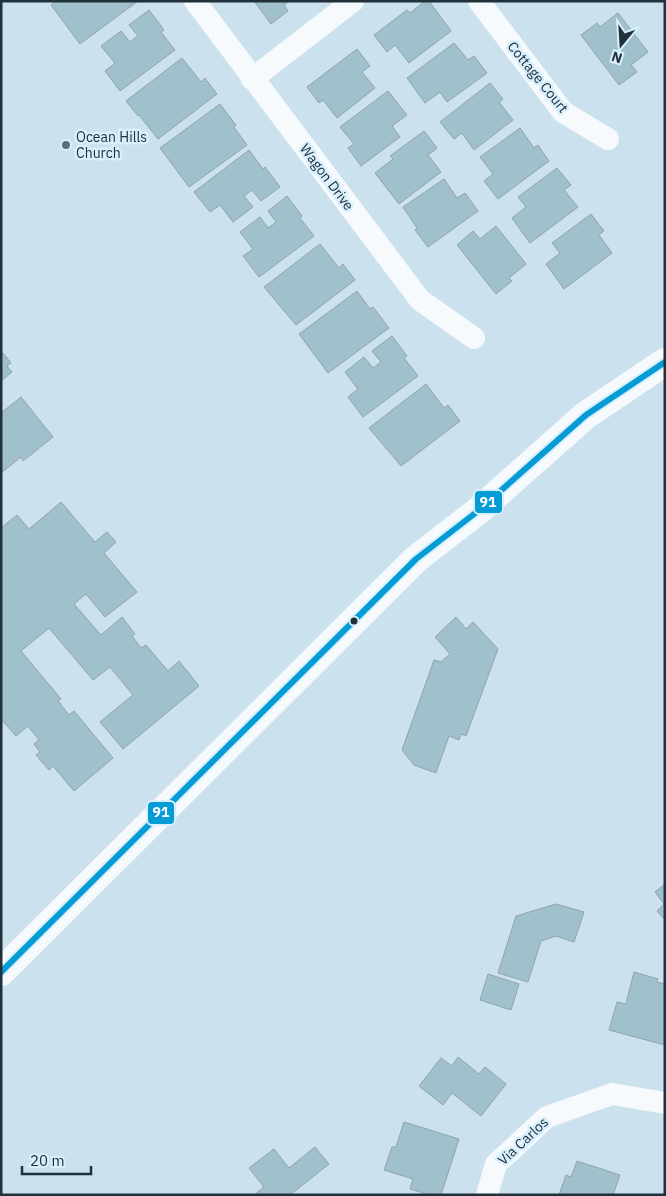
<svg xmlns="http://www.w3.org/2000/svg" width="666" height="1196" viewBox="0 0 666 1196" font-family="'IBM Plex Sans',sans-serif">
	<rect width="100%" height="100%" fill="#cbe1ee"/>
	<path fill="#a0c0cb" stroke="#91a3ab" d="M56 1H138L80 44 51 5Z
		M254 1H289L284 5 288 11 271 24Z
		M425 1H429L451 31 409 63 395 45 387 52 374 35 407 10 410 13Z
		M149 10 164 30 161 32 175 50 120 91 105 71 115 63 101 46 121 31 130 42 138 36 129 25Z
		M618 13 648 52 631 65 637 72 619 85 581 35 597 23 600 27Z
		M454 43 468 60 474 56 487 73 447 102 440 92 425 103 407 78Z
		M357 49 370 66 362 72 375 88 337 118 323 100 319 103 307 87Z
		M182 58 201 82 205 78 217 94 158 139 139 115 138 116 126 101Z
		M490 83 503 99 499 102 513 120 474 150 462 133 454 139 440 122Z
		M388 91 407 115 392 126 400 137 361 166 348 148 354 144 340 127Z
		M220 104 236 125 234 127 247 145 189 187 160 148Z
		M520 128 534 148 538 145 549 161 498 199 484 181 493 174 480 157Z
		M424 131 437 148 428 155 441 172 399 204 375 173 393 159 390 156Z
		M249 150 263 169 265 167 280 187 261 201 252 190 244 196 253 207 233 222 220 205 210 212 194 192Z
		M557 168 571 185 564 190 578 207 530 243 512 218 526 207 518 197Z
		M444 179 457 198 465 193 478 211 428 247 415 230 417 228 403 207Z
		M287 196 302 216 300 218 314 236 259 277 243 256 253 249 240 232 260 217 268 228 276 222 268 211Z
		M591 214 604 231 599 235 612 253 564 289 546 264 560 253 552 243Z
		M496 226 526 264 509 278 512 281 496 294 457 245 473 231 480 239Z
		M320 244 339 268 343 264 355 280 296 325 264 287Z
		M357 291 370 309 373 307 389 328 328 373 299 334Z
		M392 336 407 356 404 358 418 376 363 417 348 397 358 389 345 372 364 357 373 368 381 362 372 351Z
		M3 353 11 363 7 366 12 372 1 381V354Z
		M426 384 444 408 448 405 460 421 401 466 369 428Z
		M21 397 53 437 23 461 21 457 1 473V413Z
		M61 502 95 542 107 532 116 542 104 553 137 592 105 617 86 594 74 604 101 635 122 617 135 634 132 636 141 648 146 645 168 671 179 661 199 686 123 749 100 722 133 695 110 667 93 680 49 628 21 651 61 699 58 701 69 715 74 711 113 758 74 791 53 766 49 770 36 755 40 752 34 744 39 740 28 726 16 736 1 719V528L17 515 29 529Z
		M456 617 466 629 473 622 498 649 466 736 461 734 459 740 449 736 436 773 414 765 402 750 434 660 441 662 450 654 435 637Z
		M665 884V920L657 911 664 904 655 892Z
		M556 904 584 912 574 942 556 936 541 941 528 982 498 973 516 916Z
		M634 972 658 979 657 982 665 984V1045L609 1030 617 1002 626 1004Z
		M488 974 519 984 511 1010 480 1000Z
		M458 1057 479 1074 485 1067 506 1084 481 1116 452 1093 443 1105 419 1086 441 1058 452 1066Z
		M404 1122 459 1139 441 1195H430L410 1189 413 1179 384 1170 392 1147H396Z
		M315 1147 329 1164 290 1195H254L264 1187 249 1168 274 1149 289 1168Z
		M577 1161 620 1175 613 1195H559L566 1175 571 1177Z"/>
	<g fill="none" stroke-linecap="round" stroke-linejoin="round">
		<path stroke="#f7fafc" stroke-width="22" d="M195 1 420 300 474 338
			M479 1 563 112 608 139
			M252 79 353 1
			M487 1195 496 1164 547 1117 612 1094 665 1103"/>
		<path stroke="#f7fafc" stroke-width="28" d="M1 972 416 559 478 511 586 415 665 362"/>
		<g stroke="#d8f0fd" stroke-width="10">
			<path id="bus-1" d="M1 972 416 559 478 511 586 415 665 362"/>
		</g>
		<use href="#bus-1" stroke="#059cd6" stroke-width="6"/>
	</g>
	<circle fill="#5c6f79" stroke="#d8f0fd" stroke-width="2" cx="66" cy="145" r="5"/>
	<circle fill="#21313a" stroke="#d8f0fd" stroke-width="2" cx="354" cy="621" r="4.5"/>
	<g text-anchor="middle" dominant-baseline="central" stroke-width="5" stroke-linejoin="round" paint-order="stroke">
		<g font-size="14" fill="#21313a" stroke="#d8f0fd">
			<text transform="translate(538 77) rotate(51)">Cottage Court</text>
			<text transform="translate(327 177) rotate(53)">Wagon Drive</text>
			<text transform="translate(523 1141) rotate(-43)">Via Carlos</text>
		</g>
		<g font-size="14" fill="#21313a" stroke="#d8f0fd" text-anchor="start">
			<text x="76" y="137">Ocean Hills<tspan x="76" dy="16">Church</tspan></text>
		</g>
	</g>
	<g stroke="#d8f0fd" stroke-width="2">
		<rect x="474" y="490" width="29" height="24" rx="5" fill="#059cd6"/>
		<rect x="147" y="801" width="28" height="24" rx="5" fill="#059cd6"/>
	</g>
	<g font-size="14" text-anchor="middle" font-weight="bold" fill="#fff">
		<text x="488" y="507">91</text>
		<text x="161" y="817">91</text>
	</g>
	<rect width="666" height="1196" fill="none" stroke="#21313a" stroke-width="5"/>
	<g transform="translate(621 45) rotate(198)" stroke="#d8f0fd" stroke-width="4" paint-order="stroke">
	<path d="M0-4L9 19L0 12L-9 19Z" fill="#21313a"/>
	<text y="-8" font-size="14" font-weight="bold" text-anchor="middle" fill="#21313a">N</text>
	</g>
	<path d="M22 1166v8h69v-8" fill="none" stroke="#21313a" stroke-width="2.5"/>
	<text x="30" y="1166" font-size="15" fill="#21313a" stroke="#d8f0fd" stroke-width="4" paint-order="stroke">20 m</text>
</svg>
